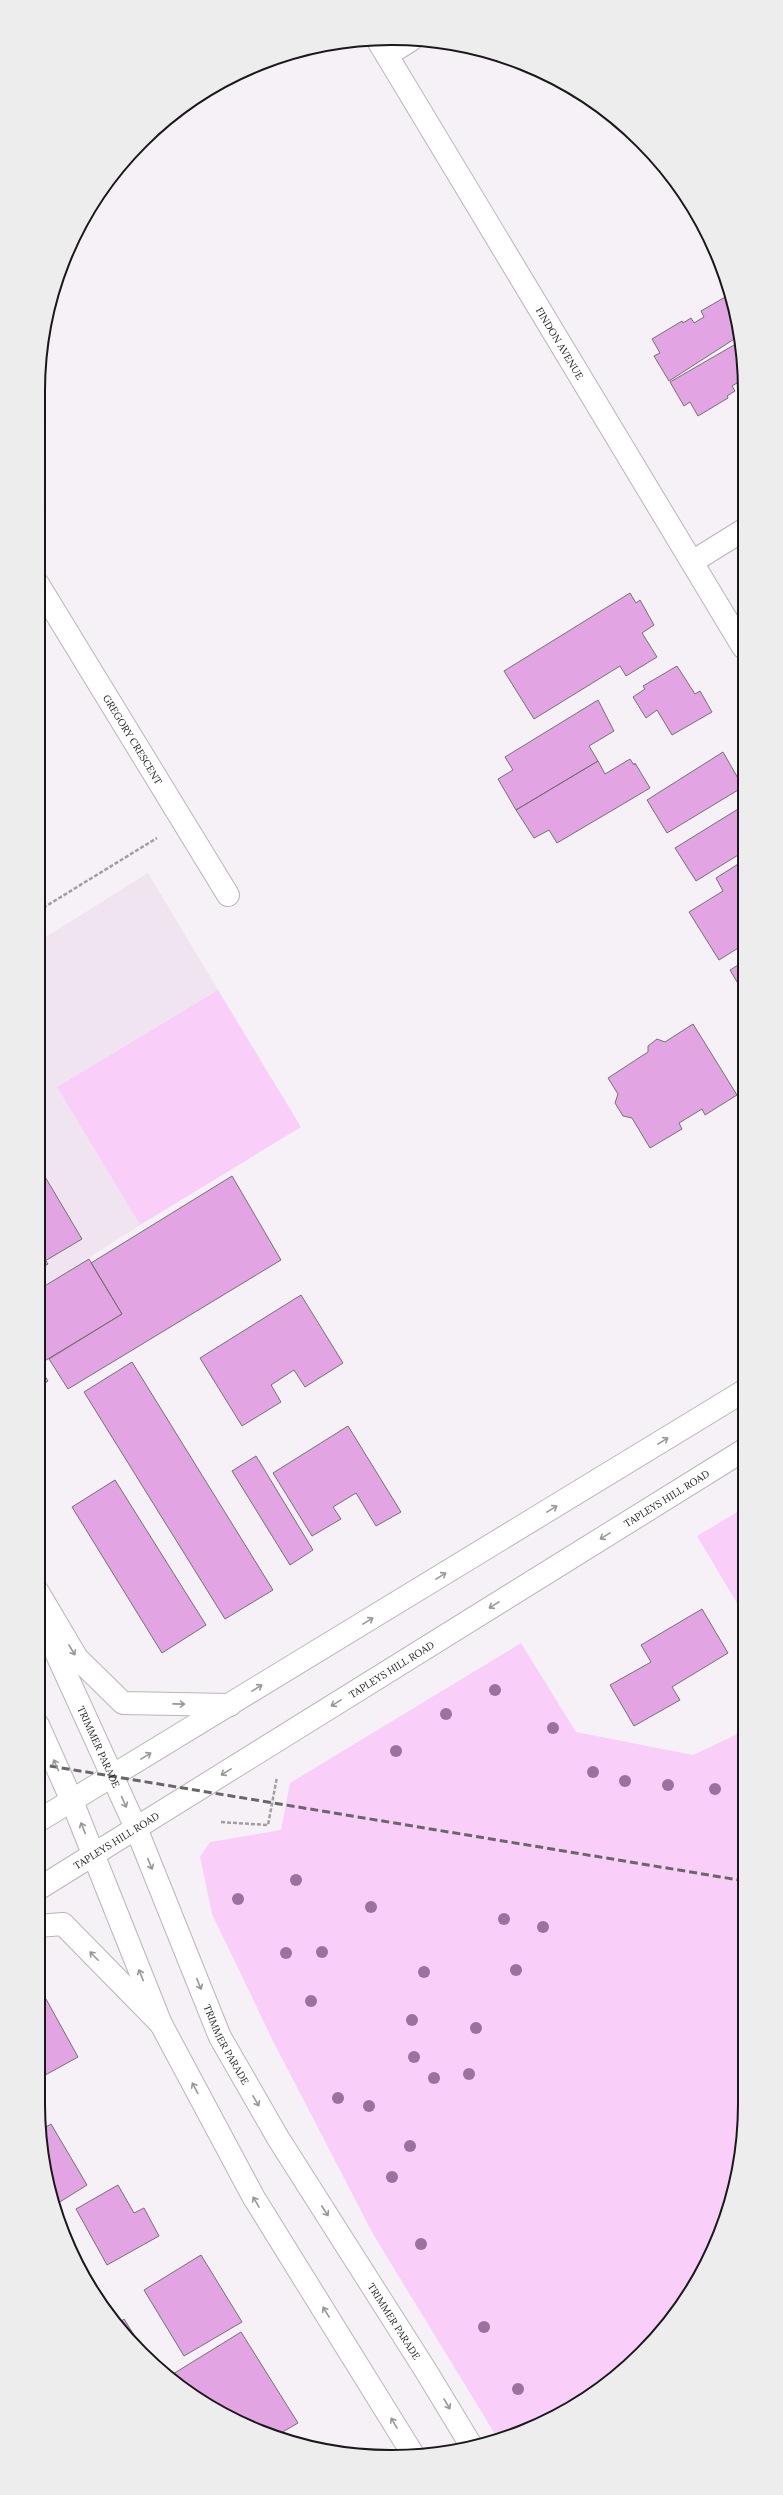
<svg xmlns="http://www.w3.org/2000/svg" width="783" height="2495" viewBox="0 0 783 2495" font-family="Lora,serif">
	<rect width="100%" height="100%" fill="#f6f1f6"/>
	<path fill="#efe4ef" d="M148 873 218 990 57 1087 140 1225 38 1290V942Z"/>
	<path fill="#f9cff9" d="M218 990 301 1127 140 1225 57 1087Z
		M744 1508V1615L697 1536Z
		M521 1643 576 1732 693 1755 744 1731 745 2104 738 2173 718 2239 686 2300 607 2384 548 2421 498 2439 373 2234 273 2041 212 1914 200 1857 210 1842 281 1830 290 1783Z"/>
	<path fill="#e3a4e3" stroke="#757175" d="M727 296 739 336 669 381 654 356 660 353 652 339 682 321 683 323 691 318 694 323 704 317 701 311Z
		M741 341 742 380 732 386 735 391 727 396 728 398 698 416 690 402 684 406 670 382Z
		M630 593 636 603 640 600 654 625 642 633 657 657 626 676 620 666 534 719 504 671Z
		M677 666 695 694 700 691 712 712 672 735 657 710 646 718 633 697 645 689 643 686Z
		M598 700 614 731 589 746 598 761 516 810 498 779 513 770 505 757Z
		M723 752 743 787 667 833 647 800Z
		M630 759 634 765 635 763 650 788 557 843 549 830 534 838 516 810 598 761 605 774Z
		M743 806V852L696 881 675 848Z
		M743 861V945L719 960 689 912 723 891 716 878Z
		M743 962V992L730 970Z
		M693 1024 737 1095 705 1115 702 1109 679 1123 682 1129 650 1148 632 1118 623 1116 615 1103 618 1094 608 1078 648 1052V1046L657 1039 665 1042Z
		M38 1165 82 1239 45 1261 38 1250Z
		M232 1176 281 1260 68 1389 49 1359 122 1314 91 1263Z
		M38 1250 48 1264 38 1270Z
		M89 1259 122 1314 38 1365 48 1381 38 1388V1290Z
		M301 1295 343 1363 305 1387 294 1370 271 1385 281 1402 242 1426 200 1358Z
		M132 1362 273 1590 225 1619 84 1392Z
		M348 1426 401 1512 376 1526 356 1493 333 1507 341 1519 312 1536 273 1473Z
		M256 1456 313 1550 290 1565 232 1471Z
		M115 1480 206 1625 162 1653 72 1507Z
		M702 1609 728 1653 672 1687 680 1700 634 1726 610 1685 651 1662 641 1645Z
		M46 1999 78 2057 38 2079V2003Z
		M51 2124 87 2185 55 2205 45 2172 41 2130Z
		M118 2185 134 2213 144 2208 159 2236 107 2265 76 2209Z
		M201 2255 242 2322 184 2356 144 2290Z
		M124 2319 148 2357 126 2337 118 2324Z
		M241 2332 298 2423 279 2434 235 2420 181 2387 173 2374Z"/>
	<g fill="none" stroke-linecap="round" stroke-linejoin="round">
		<g stroke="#bab5b9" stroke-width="24">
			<g id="street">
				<path id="s1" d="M377 39 743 647"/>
				<path d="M387 55 411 40"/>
				<path d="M692 562 742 531"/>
				<path id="s2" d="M38 584 228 895"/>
			</g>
		</g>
		<g stroke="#bab5b9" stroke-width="24">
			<g id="secondary">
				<path id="s3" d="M38 1613 136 1828 220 2037 278 2138 426 2371 472 2447"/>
				<path d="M38 1725 72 1801 161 2024 254 2198 414 2456"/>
			</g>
		</g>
		<g stroke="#bab5b9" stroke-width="24">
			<g id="primary">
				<path d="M38 1592 77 1658 123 1703 230 1705"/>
				<path d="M38 1821 744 1391"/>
				<path id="s4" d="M38 1889 744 1450"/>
				<path d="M38 1926 63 1924 161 2024"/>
			</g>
		</g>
		<path stroke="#a19da1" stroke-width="2.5" stroke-dasharray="4 2" stroke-linecap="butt" d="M38 911 157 838
			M221 1822 268 1825 277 1777"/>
		<use href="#street" stroke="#fff" stroke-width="22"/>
		<use href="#secondary" stroke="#fff" stroke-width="22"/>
		<use href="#primary" stroke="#fff" stroke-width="22"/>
		<path stroke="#696669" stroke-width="3" stroke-dasharray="8 4" stroke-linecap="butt" d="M38 1764 745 1881"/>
	</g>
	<g fill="#9d719f">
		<circle cx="495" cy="1690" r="6"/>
		<circle cx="446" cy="1714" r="6"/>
		<circle cx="553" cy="1728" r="6"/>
		<circle cx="396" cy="1751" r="6"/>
		<circle cx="593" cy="1772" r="6"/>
		<circle cx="625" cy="1781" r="6"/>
		<circle cx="668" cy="1785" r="6"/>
		<circle cx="715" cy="1789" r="6"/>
		<circle cx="296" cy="1880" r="6"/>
		<circle cx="238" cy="1899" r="6"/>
		<circle cx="371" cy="1907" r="6"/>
		<circle cx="504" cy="1919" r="6"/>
		<circle cx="543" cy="1927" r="6"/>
		<circle cx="322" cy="1952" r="6"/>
		<circle cx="286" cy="1953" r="6"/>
		<circle cx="516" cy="1970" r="6"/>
		<circle cx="424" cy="1972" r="6"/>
		<circle cx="311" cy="2001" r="6"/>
		<circle cx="412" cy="2020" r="6"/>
		<circle cx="476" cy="2028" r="6"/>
		<circle cx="414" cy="2057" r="6"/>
		<circle cx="469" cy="2074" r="6"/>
		<circle cx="434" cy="2078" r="6"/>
		<circle cx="338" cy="2098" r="6"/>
		<circle cx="369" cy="2106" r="6"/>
		<circle cx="410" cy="2146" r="6"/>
		<circle cx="392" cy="2177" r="6"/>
		<circle cx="421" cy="2244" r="6"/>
		<circle cx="484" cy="2327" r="6"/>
		<circle cx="518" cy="2389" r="6"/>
	</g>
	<defs><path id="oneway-shaft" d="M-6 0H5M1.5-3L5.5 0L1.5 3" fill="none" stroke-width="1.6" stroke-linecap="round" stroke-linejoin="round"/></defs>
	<g stroke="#989798">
		<use href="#oneway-shaft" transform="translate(663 1441) rotate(-31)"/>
		<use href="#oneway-shaft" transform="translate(552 1509) rotate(-31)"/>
		<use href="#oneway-shaft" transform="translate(605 1536) rotate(148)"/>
		<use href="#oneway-shaft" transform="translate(441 1576) rotate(-32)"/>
		<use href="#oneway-shaft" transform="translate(494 1605) rotate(148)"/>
		<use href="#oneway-shaft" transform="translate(368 1621) rotate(-31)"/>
		<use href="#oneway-shaft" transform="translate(72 1650) rotate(59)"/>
		<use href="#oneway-shaft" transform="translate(257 1688) rotate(-31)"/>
		<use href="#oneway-shaft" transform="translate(336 1703) rotate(148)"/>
		<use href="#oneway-shaft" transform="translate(179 1704) rotate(1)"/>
		<use href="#oneway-shaft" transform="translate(146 1756) rotate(-31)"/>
		<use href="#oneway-shaft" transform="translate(56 1765) rotate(-114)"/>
		<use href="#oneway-shaft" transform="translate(226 1772) rotate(148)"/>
		<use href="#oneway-shaft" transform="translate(124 1802) rotate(66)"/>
		<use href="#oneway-shaft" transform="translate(83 1828) rotate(-112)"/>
		<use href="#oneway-shaft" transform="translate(150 1864) rotate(68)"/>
		<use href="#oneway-shaft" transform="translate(94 1956) rotate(-135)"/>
		<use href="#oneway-shaft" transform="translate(141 1975) rotate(-112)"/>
		<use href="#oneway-shaft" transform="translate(199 1984) rotate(68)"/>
		<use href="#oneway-shaft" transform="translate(195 2088) rotate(-118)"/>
		<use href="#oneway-shaft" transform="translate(256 2101) rotate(60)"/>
		<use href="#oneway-shaft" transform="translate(256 2202) rotate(-121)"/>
		<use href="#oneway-shaft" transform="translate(325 2211) rotate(57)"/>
		<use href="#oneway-shaft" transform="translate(326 2312) rotate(-122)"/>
		<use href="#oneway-shaft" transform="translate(447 2404) rotate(59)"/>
		<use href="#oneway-shaft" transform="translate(394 2423) rotate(-120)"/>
	</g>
	<g text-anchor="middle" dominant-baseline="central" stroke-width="3" stroke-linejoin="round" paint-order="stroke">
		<g font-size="10" fill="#1a181a" stroke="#fff">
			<text stroke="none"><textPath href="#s1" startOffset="355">FINDON AVENUE</textPath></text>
			<text stroke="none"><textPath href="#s2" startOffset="182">GREGORY CRESCENT</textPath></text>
			<text stroke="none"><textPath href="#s4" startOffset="740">TAPLEYS HILL ROAD</textPath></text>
			<text stroke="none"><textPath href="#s4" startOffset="416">TAPLEYS HILL ROAD</textPath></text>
			<text stroke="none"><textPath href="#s3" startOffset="147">TRIMMER PARADE</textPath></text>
			<text stroke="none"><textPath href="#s4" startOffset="92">TAPLEYS HILL ROAD</textPath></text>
			<text stroke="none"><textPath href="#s3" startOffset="471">TRIMMER PARADE</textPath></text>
			<text stroke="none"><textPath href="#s3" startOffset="795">TRIMMER PARADE</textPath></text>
		</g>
	</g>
	<path d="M0 0H783V2495H0ZM391 45H392A346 346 0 0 1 738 391V2104A346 346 0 0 1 392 2450H391A346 346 0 0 1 45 2104V391A346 346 0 0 1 391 45Z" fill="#ededed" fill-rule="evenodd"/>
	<path fill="none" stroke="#1a181a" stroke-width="2" d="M391 45H392A346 346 0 0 1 738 391V2104A346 346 0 0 1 392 2450H391A346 346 0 0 1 45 2104V391A346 346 0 0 1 391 45Z"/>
</svg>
